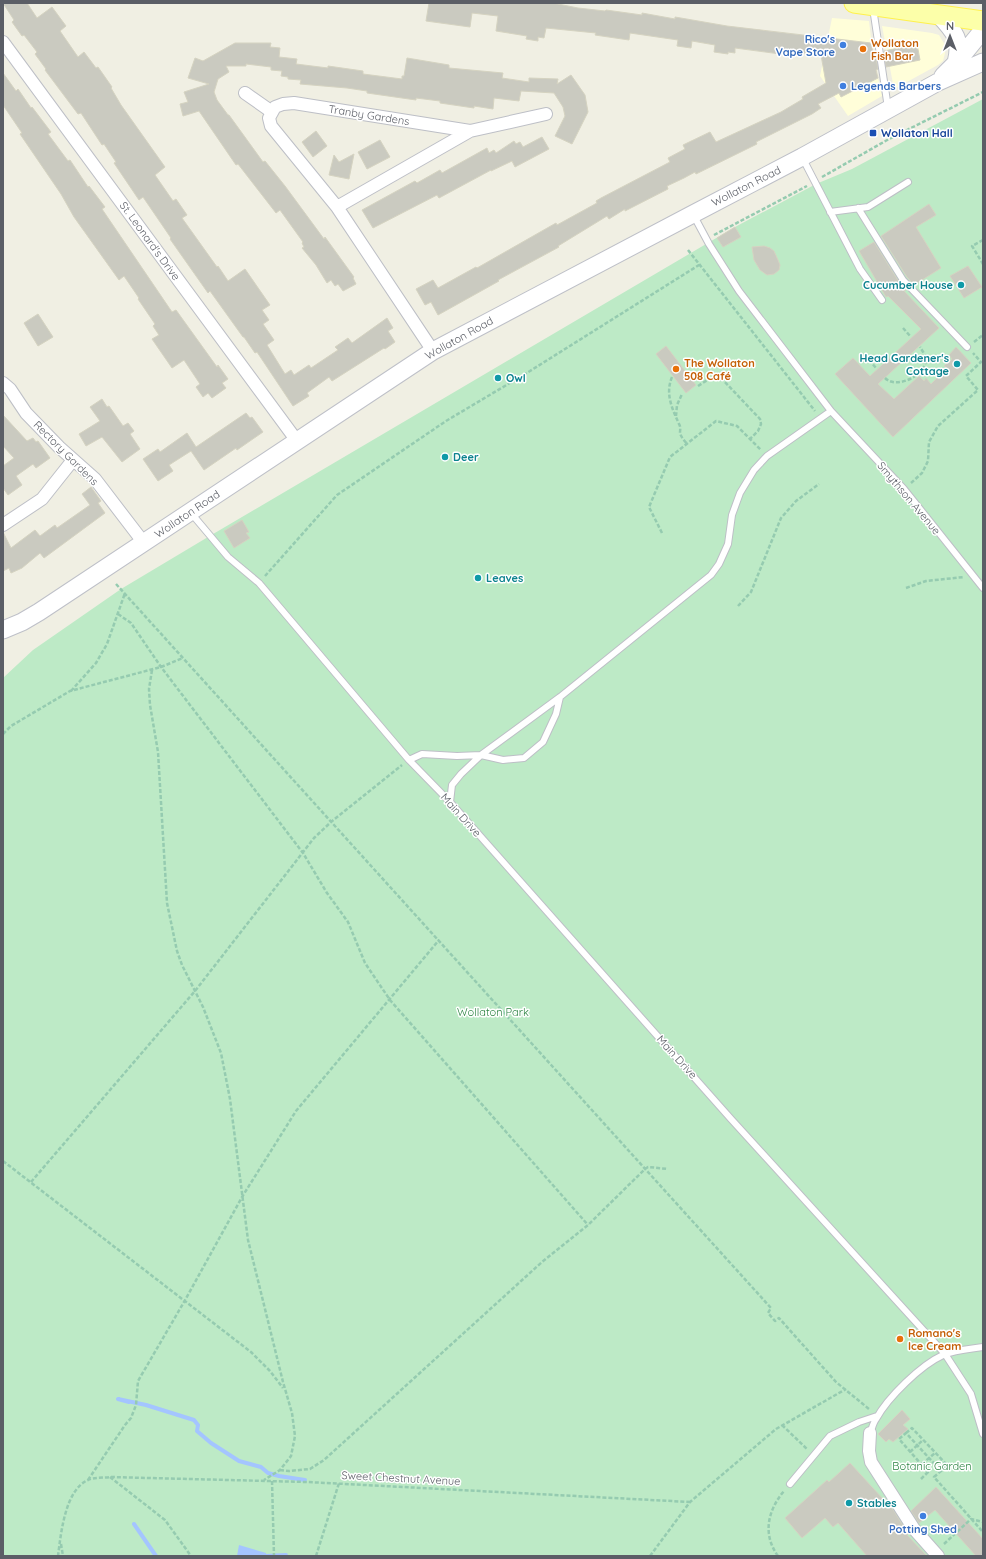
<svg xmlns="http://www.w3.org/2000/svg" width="986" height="1559" viewBox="0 0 986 1559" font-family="Quicksand,sans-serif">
	<rect width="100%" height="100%" fill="#f0efe3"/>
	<path fill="#fffed9" d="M832 18 869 21 873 55 882 96 848 116 820 76Z
		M882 26 932 33 939 35 945 45V53L943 61 938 65 894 89Z"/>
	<path fill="#bdeac6" d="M983 99V1556H3V678L33 650 121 589 208 537 735 227 816 184 852 169Z"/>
	<path fill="#a4c5ff" d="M239 1545 266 1553V1556H237Z"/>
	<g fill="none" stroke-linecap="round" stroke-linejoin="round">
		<path stroke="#a4c5ff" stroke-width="4" d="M129 1402 118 1399 146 1405 194 1420 198 1425 197 1431 211 1443 239 1461 261 1467 268 1473 279 1476 305 1480
			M134 1524 156 1556
			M266 1556 286 1555"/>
	</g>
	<path fill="#cacac0" stroke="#d5d3c1" d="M3 3H27L37 18 52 7 66 26 60 31 78 57 84 52 96 68 98 67 112 87 111 88 121 105 165 167 155 175 173 201 176 199 187 215 182 218 217 267 218 266 228 281 245 269 270 305 262 310 269 320 263 324 274 340 267 345 285 374 291 370 294 375 309 365 311 368 338 350 335 347 348 338 352 343 387 318 393 328 388 331 395 342 385 349 384 348 332 381 329 377 307 393 309 396 293 406 257 352 255 353 244 337H243L210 291 208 293 170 239 171 238 143 197 139 200 114 163 116 162 104 144 102 145 81 113 78 114 45 70 46 69 35 54 37 52 24 35 22 36 12 22 14 20Z
		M429 3H553L578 8 605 11 606 10 642 15V13L675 19V17L727 26 871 43 873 53H875L878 69 876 70 878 78 841 97 839 93 818 104 821 108 812 114 756 142 757 144 696 174 695 172 684 178 667 186 668 189 625 211V209L609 219 607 216 558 246 559 247 498 280 499 281 438 315 431 302 425 305 416 289 433 280 438 288 476 267 477 268 556 223 557 225 597 203 596 201 601 198 670 162 668 158 685 149 683 145 710 132 716 142 781 112 803 99 802 97 826 83 821 55 796 52 795 56 735 48V53L728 52V54L714 52 715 45 692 41 691 48 677 46 678 40 630 33 629 40 595 35 596 33 546 28 544 38 538 37V41L526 39 527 36 496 31 498 16 472 13 470 27 426 21Z
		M235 43H271L270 47 280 48 279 57 297 59 296 64 328 68V66L363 71V74L402 79V76H404L407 58 449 65V68L503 73 502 78 529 82V78L558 79 557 84 571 75 585 95 588 112 572 144 555 136 565 116 563 107 554 93 521 91 519 101 494 98 493 109 474 106V108L440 103V101L416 98V100L367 93V91L347 88 300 84 301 80 288 79V77L281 76 282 71 271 70V67L246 64V66H226L229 72 218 79 214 92 217 100 228 115H229L263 162 265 161 285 186 324 239 325 237 354 277 353 278 356 284 343 291 338 284 335 286 331 280 327 283 316 265 302 248 304 247 302 243 303 242 280 210 276 213 238 164 236 165 199 111 183 116 180 104 188 102 184 92 209 84 188 78 195 58 203 61Z
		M917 44 920 60 886 67 884 51Z
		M3 73 16 91 18 89 31 108 32 107 51 132 48 134 68 161 70 160 88 187 89 186 105 207 102 209 172 312 176 310 217 367 218 365 228 379 222 383 226 388 212 398 208 393 203 397 196 387 200 384 184 360 172 368 152 339 159 335 153 326 155 324 138 299 139 298 124 276 119 280 74 217 61 194 20 134 22 133 3 105Z
		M316 131 327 146 313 157 302 142Z
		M542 137 549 149 515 167 512 161 491 171V170L439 198 437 195 373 228 362 210 415 181 417 183 440 170 442 173 487 148 489 153 494 150 496 153 514 141 516 144 520 142 523 147Z
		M380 140 390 157 367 169 358 152Z
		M354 154 349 179 329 175 334 155 339 162Z
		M929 204 936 215 916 227 941 268 914 285 907 277 881 236Z
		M735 227 741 237 723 247 717 238Z
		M874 242 899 282 906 290 904 291 939 328 878 384 894 399 919 376 924 381 926 378 931 384 947 368 944 366 952 359 949 355 956 347 971 363 893 437 835 374 853 358 870 376 921 329 888 296 886 297 859 251Z
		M764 246 770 248 774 251 778 260 780 265 779 270 774 274 767 275 760 270 754 260 752 247Z
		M968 266 982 287 964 298 950 276Z
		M38 314 53 337 38 346 24 323Z
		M666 346 696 385 686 393 656 354Z
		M102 399 107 407 109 406 123 426 128 423 134 431 130 434 140 449 122 462 102 437 86 446 79 434 100 421 90 407Z
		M246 413 250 418 252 417 263 432 237 450 236 448 204 470 191 451 169 465 173 471 158 481 143 459 158 449 160 452 187 433 196 447Z
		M3 415 27 441 33 438 36 442 38 441 50 458 36 468 33 464 16 476 22 485 8 495 3 488V466L14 458 3 446Z
		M91 487 101 501 98 503 105 513 44 558 40 553 22 568 11 573 9 568 3 571V532L11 548 35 530 40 536 55 525 57 528 90 505 82 494Z
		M242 520 249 532 246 533 250 538 234 548 224 531Z
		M902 1410 910 1419 903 1425 908 1429 893 1442 889 1439 886 1442 878 1434Z
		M850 1463 894 1511 908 1534 907 1535 927 1556H867L838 1523 833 1527 825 1518 802 1538 785 1518 827 1480 829 1482Z
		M936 1487 983 1539V1556H976L935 1510 919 1523 911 1511Z"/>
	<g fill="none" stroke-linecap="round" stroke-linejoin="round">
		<g stroke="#bdbfc6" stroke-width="8">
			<path id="lane" d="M873 8 888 108
				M802 157 860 269 882 300
				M858 208 903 280 967 347
				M830 212 868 207 908 182
				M694 216 709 244 739 291 831 411 904 489 983 588
				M191 513 228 557 259 583 409 760 450 802 731 1119 945 1354 971 1394 983 1434
				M409 760 422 754 457 756 481 755 560 697 711 575 719 564 728 544 732 515 740 493 754 470 767 456 831 411
				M450 802 452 785 461 774 481 755 503 760 524 758 543 742 556 714 560 697
				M870 1433C872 1429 873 1423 876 1419 888 1397 921 1365 943 1355 955 1350 970 1349 983 1347
				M790 1484 830 1436 859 1422 877 1416"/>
		</g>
		<g stroke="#bdbfc6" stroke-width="14">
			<path id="street" d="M3 42 297 441
				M245 93 272 112
				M470 131 546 114
				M337 207 470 131 294 103 283 104 275 107 269 118 271 126 337 207 433 351
				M3 383 10 389 26 413 59 447 95 479 144 543
				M3 525 42 499 73 460
				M870 1433 869 1451 871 1462 914 1529 938 1556"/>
		</g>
		<g stroke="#bec0c8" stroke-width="19">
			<path id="secondary" d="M939 15C955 32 962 40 956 63
				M943 76 956 63 983 30
				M3 630 22 622 39 612 433 351 693 214 802 157 938 82 983 62"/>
		</g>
		<g stroke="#fff14d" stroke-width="21">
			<path id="primary" d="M854 3 983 21"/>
		</g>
		<path stroke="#95cbb0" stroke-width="2.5" stroke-dasharray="4 2" stroke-linecap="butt" d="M822 177 889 139 983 92
			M714 235 807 186
			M983 240 972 246 983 264
			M688 250 815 411
			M903 328 911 337
			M974 342 983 335
			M869 360 877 369
			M672 377C665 394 672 408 679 424 681 427 680 430 680 433 681 437 684 440 687 444
			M885 378C896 389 921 377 925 364 928 358 923 352 920 347
			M698 386 709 379 723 380 760 419 761 424 758 431 750 439
			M676 416 677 405 682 394
			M911 483 922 473 928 461 929 442 938 426 978 390 966 376 981 362 973 353
			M662 533 649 507 670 457 716 421 737 426 761 450
			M265 576 337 495 446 421 530 371 699 265
			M116 584 771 1308 768 1313 775 1321 779 1318 836 1382 869 1409
			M906 588 926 581 964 577
			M738 606 751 592 781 518 796 501 819 484
			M118 614 131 623 161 667 303 853 327 893 348 922 365 963 390 1000 588 1225
			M152 670 149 689 150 705 158 752 167 903 177 951 182 965 203 1007 221 1053 230 1099 248 1240 283 1382 292 1413 295 1436 291 1456 280 1470 264 1480
			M71 691 96 663 107 644 125 593
			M3 734 11 726 70 691 161 667 183 658
			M3 1161 251 1352 270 1371 283 1388
			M31 1182 195 991 314 838 331 822 402 765
			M782 1425 807 1449
			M906 1433 912 1428 947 1465 941 1471
			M910 1452 923 1440
			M922 1464 935 1453
			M280 1470 289 1471 310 1469 324 1460 542 1262 588 1225 645 1169 648 1167 668 1169
			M110 1477 165 1520 191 1556
			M921 1479 928 1472 899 1439 906 1433 941 1471 934 1477 983 1532
			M88 1480 125 1425 131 1418 136 1405 138 1381 184 1302 242 1197 296 1111 439 940
			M272 1481 274 1556
			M61 1544 63 1556
			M944 1544 971 1519 983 1522
			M58 1556C61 1533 65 1490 88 1480 94 1477 104 1478 110 1477L307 1482 690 1502
			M316 1556 339 1483
			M650 1556 690 1502 776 1429 846 1389
			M778 1556C762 1534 768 1510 784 1491"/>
		<use href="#lane" stroke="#fff" stroke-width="6"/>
		<use href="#street" stroke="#fff" stroke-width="12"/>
		<use href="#secondary" stroke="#fff" stroke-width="17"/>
		<use href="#primary" stroke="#fcffa9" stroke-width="19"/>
	</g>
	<g fill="#3f7fe0" stroke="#fff" stroke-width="1.5">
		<circle cx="843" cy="45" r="4"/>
		<circle cx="843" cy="86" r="4"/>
		<circle cx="923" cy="1516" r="4"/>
	</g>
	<g fill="#e8710a" stroke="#fff" stroke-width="1.5">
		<circle cx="863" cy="49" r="4"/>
		<circle cx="676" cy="369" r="4"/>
		<circle cx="900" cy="1339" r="4"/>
	</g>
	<rect fill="#1a4fb4" stroke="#fff" stroke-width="1.5" x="869" y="129" width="8" height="8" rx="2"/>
	<g fill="#0f9aa8" stroke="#fff" stroke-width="1.5">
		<circle cx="961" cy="285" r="4"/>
		<circle cx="957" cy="364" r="4"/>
		<circle cx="498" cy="378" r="4"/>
		<circle cx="445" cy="457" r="4"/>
		<circle cx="478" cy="578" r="4"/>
		<circle cx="849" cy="1503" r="4"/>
	</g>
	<g text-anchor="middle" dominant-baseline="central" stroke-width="3" stroke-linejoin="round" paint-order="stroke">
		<g font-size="11" font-weight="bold" fill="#366cbe" stroke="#fff" text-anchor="end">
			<text x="835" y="39">Rico's<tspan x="835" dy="13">Vape Store</tspan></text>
			<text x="851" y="86" text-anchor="start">Legends Barbers</text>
			<text x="923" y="1529" text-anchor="middle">Potting Shed</text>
		</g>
		<g font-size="11" font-weight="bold" fill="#c56008" stroke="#fff" text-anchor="start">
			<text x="871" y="43">Wollaton<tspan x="871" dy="13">Fish Bar</tspan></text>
			<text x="684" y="363">The Wollaton<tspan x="684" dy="13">508 Café</tspan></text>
			<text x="908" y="1333">Romano's<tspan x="908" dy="13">Ice Cream</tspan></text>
		</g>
		<g font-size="11" fill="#5b5e66" stroke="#fff">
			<text transform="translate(369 115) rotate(9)">Tranby Gardens</text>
			<text transform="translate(746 186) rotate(-27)">Wollaton Road</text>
			<text transform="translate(150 241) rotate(54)">St. Leonard's Drive</text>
			<text transform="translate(459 338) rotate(-29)">Wollaton Road</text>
			<text transform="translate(66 453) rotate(45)">Rectory Gardens</text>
			<text transform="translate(909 498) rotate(50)">Smythson Avenue</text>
			<text transform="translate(187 514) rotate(-34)">Wollaton Road</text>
			<text transform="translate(461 815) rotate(48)">Main Drive</text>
			<text transform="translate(677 1057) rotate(48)">Main Drive</text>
			<text transform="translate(401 1478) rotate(3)">Sweet Chestnut Avenue</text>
		</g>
		<g font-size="11" font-weight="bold" fill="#164399" stroke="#fff" text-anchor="start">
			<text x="881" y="133">Wollaton Hall</text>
		</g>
		<g font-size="11" font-weight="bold" fill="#0d838f" stroke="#fff" text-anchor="start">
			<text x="953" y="285" text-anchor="end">Cucumber House</text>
			<text x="949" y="358" text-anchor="end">Head Gardener's<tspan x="949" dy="13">Cottage</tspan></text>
			<text x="506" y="378">Owl</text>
			<text x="453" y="457">Deer</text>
			<text x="486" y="578">Leaves</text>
			<text x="857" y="1503">Stables</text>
		</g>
		<g font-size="11" fill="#2c8442" stroke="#fff">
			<text x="493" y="1012">Wollaton Park</text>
			<text x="932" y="1466">Botanic Garden</text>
		</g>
	</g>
	<rect width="986" height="1559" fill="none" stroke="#5b5e66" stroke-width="8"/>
	<g transform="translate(950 36)" stroke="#ffffff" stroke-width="3" paint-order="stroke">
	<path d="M0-3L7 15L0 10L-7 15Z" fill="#5b5e66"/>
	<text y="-6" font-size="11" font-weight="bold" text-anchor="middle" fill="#5b5e66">N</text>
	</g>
</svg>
